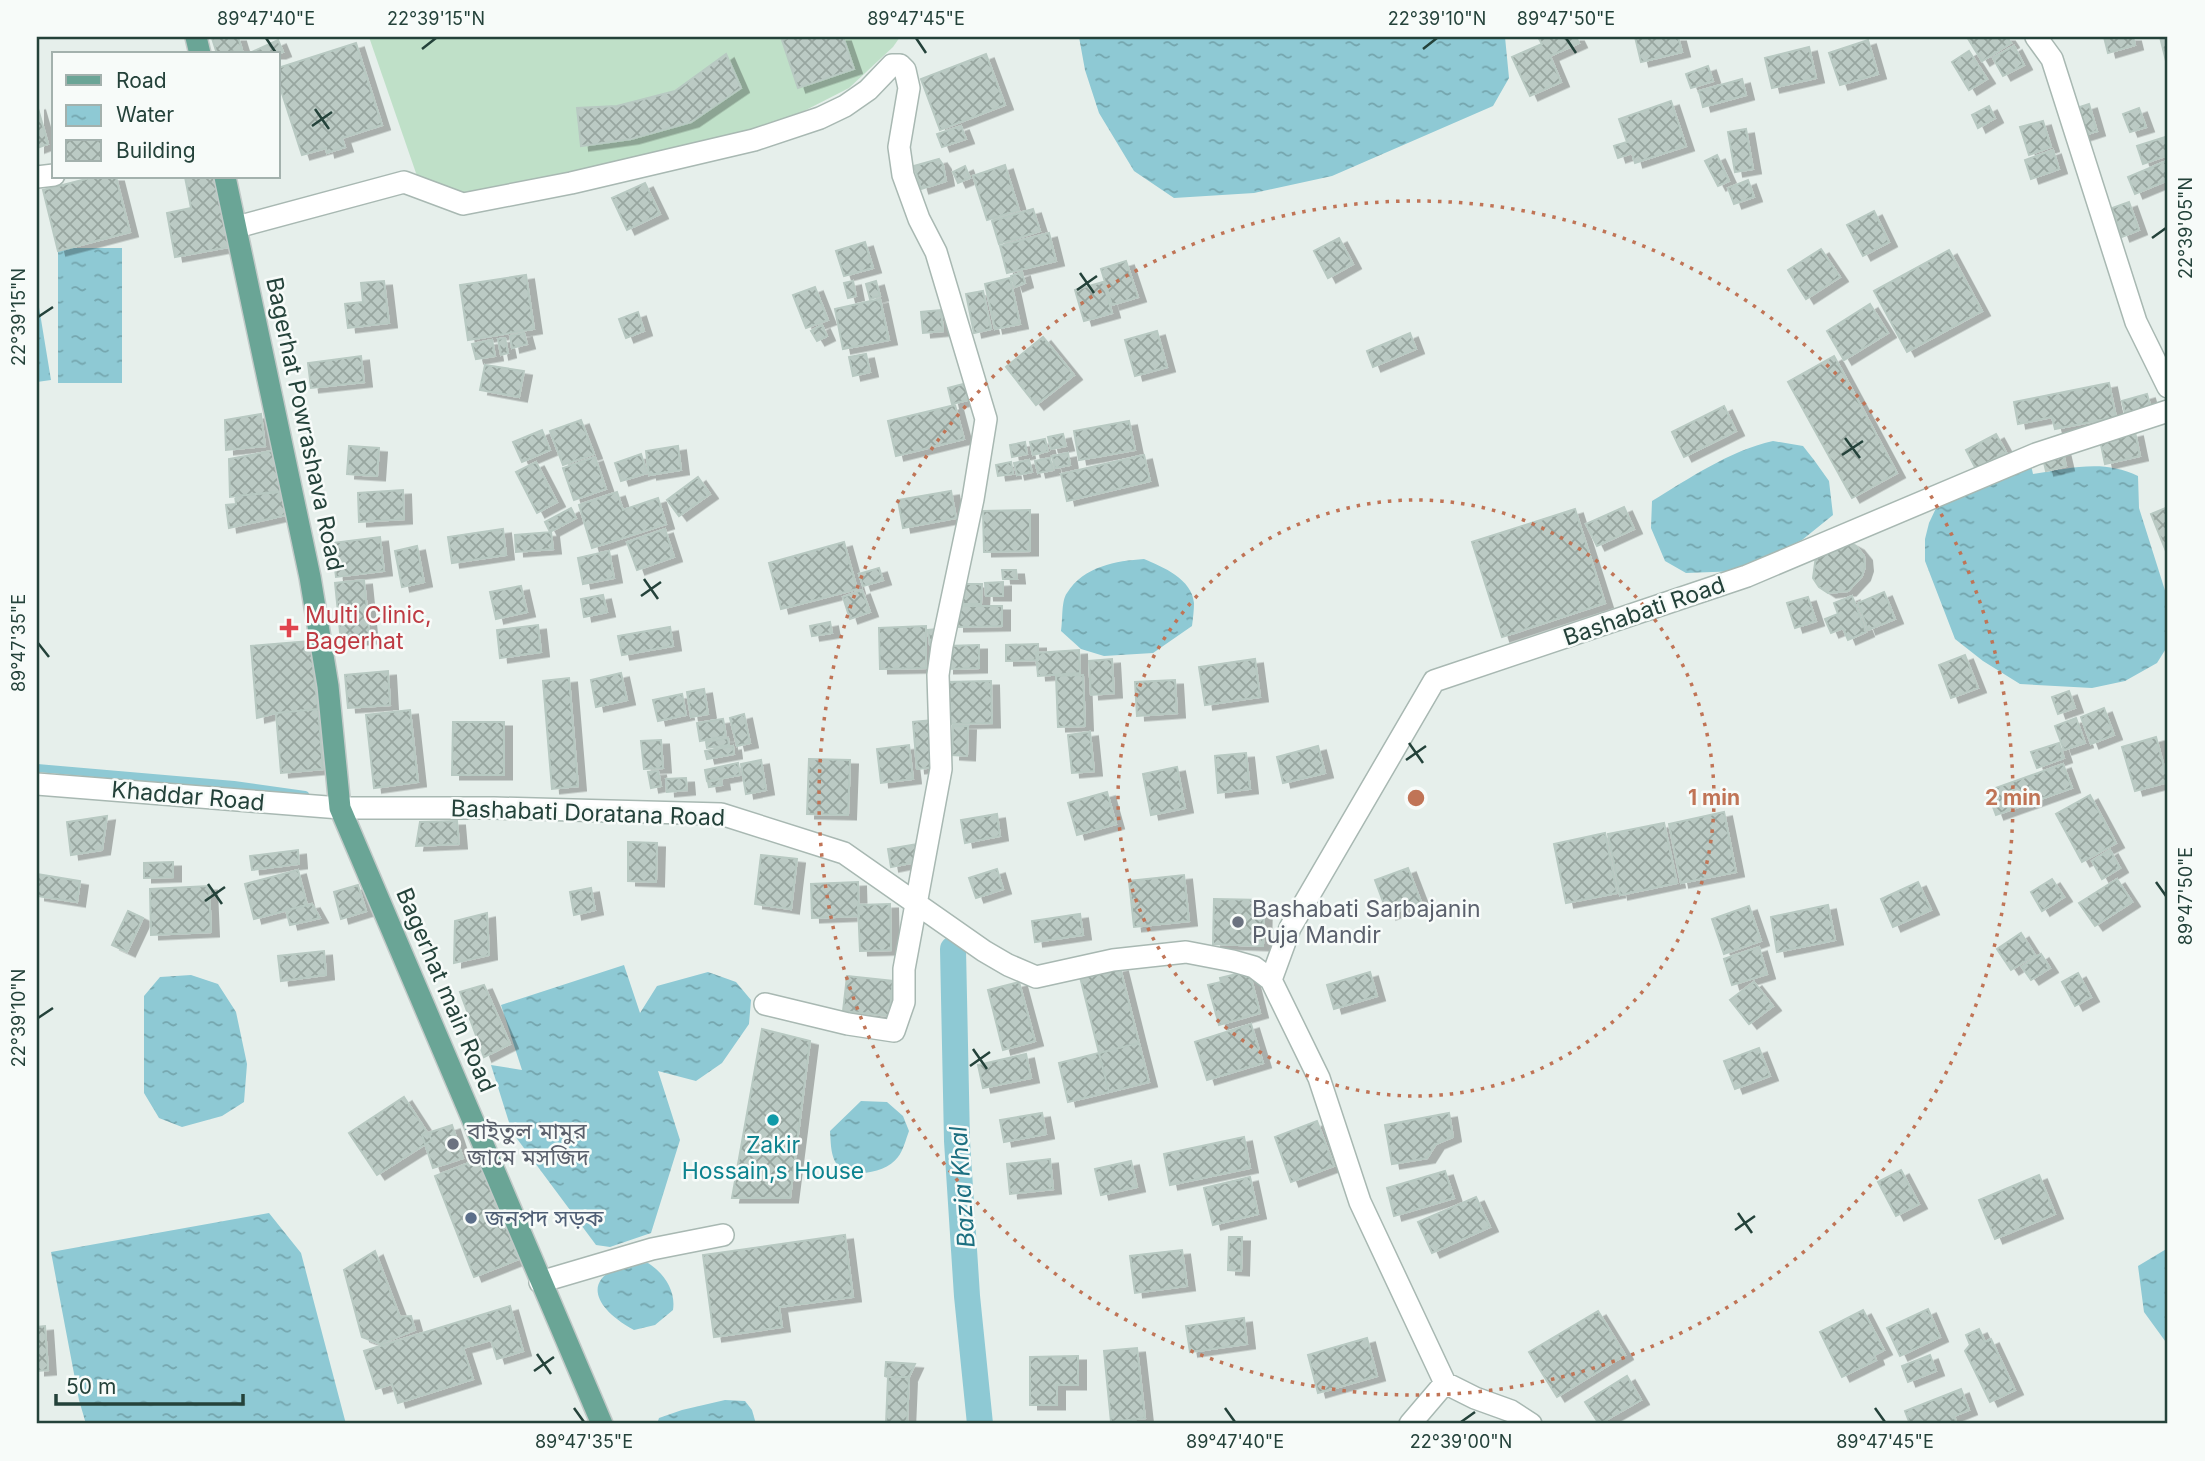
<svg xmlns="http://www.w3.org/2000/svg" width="2205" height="1461" viewBox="0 0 2205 1461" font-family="Inter,'Noto Sans Bengali',sans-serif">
	<defs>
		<pattern id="water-ripples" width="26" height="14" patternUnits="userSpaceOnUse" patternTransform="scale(1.75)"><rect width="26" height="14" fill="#8ec9d4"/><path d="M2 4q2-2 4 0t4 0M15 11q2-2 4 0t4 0" fill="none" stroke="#74a5ad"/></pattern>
		<pattern id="building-cross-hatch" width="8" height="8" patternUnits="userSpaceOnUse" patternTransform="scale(1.75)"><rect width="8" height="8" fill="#bbcac4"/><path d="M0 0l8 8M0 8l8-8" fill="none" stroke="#98a6a0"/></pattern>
		<filter id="shadow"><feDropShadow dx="8" dy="4.5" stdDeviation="0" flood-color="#0004"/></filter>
	</defs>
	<rect width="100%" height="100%" fill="#e6efeb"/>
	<path fill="#bfe0c8" d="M369 37H900L893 47 849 88 804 111 706 146 469 199 417 176Z"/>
	<path fill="url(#water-ripples)" d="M1079 37H1505L1509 78 1493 106 1332 176 1254 193 1174 198 1134 171 1099 113 1085 70Z
		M58 248H122V383H58Z
		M37 295 51 380 37 382Z
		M1773 441 1803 446 1814 460 1829 481 1833 515 1802 540 1740 571 1686 573 1665 561 1651 528 1652 501C1690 478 1729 451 1773 441Z
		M2029 456 2033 474C2070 468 2104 459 2138 476L2139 508 2168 600 2167 647 2157 663 2125 681 2092 688 2020 684 1983 661 1955 639 1925 561V539L1929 523 1937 506Z
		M1144 559C1163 567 1192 579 1194 603 1194 610 1193 618 1192 626L1153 653 1104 656 1081 649 1061 631C1063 620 1061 601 1067 593 1084 566 1116 561 1144 559Z
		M624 965 640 1013 657 986 708 972 736 982 751 1000 749 1024 722 1063 696 1081 658 1071 680 1140 651 1233 610 1247 596 1245 512 1132 491 1065 522 1070 501 1005Z
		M191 975 218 984 236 1012 247 1064 244 1102 222 1116 182 1127 159 1118 144 1093V996L160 977Z
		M861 1101 887 1102 903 1116 909 1131C906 1139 903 1151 898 1157 887 1172 857 1178 841 1168 830 1161 831 1142 830 1131Z
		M269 1213 301 1253 346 1424H86L79 1400 51 1252Z
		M2168 1248V1345L2144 1312 2138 1266Z
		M648 1263C664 1273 676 1291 673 1310L655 1325 634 1330C581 1301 586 1266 648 1263Z
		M725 1400 745 1401 752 1410 756 1424H657L659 1418 682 1410Z"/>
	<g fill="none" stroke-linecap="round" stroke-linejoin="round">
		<path stroke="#8ec9d4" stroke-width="8" d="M37 768 234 785 305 795"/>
		<path stroke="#8ec9d4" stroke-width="26" d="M953 949 957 1141 967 1296 980 1424"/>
	</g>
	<path fill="url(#building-cross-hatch)" stroke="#b8c9c2" stroke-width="2" filter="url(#shadow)" d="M217 37H238L242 50 217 54 212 38Z
		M790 37H843L854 69 798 88 782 40Z
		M1538 37H1576L1579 43 1550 56 1561 82 1530 96 1512 57 1542 44Z
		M1635 37H1678L1682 52 1641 62Z
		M1967 37H2007L2011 43 1982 61Z
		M2104 37H2133L2135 45 2108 53Z
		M2160 37H2168V60L2166 61Z
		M278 40 283 52 278 54H253L252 52Z
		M1868 40 1878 74 1840 85 1829 53Z
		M356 43 382 125 342 138 345 147 327 153 326 148 302 155 278 81V68Z
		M2014 46 2024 65 2003 76 1993 58Z
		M1809 47 1816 78 1772 88 1765 58Z
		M1969 51 1987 79 1969 90 1952 62Z
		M726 54 741 88 691 122 631 139 581 146 577 108 617 106 675 91Z
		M986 54 1005 105 940 130 921 79Z
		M1708 66 1713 81 1691 88 1686 74Z
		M1742 79 1746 95 1703 107 1699 91Z
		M1671 101 1686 146 1635 163 1632 153 1618 158 1614 146 1627 142 1619 119Z
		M2089 104 2097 131 2082 136 2074 109Z
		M37 105 48 144 37 148Z
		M1989 106 1995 118 1978 128 1972 115Z
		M2139 108 2146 127 2130 132 2123 114Z
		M2043 121 2051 147 2029 155 2020 127Z
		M961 126 966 139 942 147 937 134Z
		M1746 129 1753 169 1735 172 1728 132Z
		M2168 136V155L2143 164 2137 146Z
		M2053 150 2059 169 2031 179 2025 160Z
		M1717 155 1729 181 1718 186 1705 161Z
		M939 159 943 165 946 181 921 189 914 166Z
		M2166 161 2168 167V180L2135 194 2128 177Z
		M1005 165 1019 210 987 220 973 176Z
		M965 166 970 178 958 183 953 172Z
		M94 177H116L130 232 58 251 43 190Z
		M185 177H214L229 247 175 257 167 213 191 208Z
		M1748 180 1754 197 1734 204 1728 188Z
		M645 183 660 214 627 230 612 198Z
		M2129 202 2139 230 2122 237 2112 208Z
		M1033 209 1040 231 999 244 992 221Z
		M1874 211 1889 242 1863 256 1847 225Z
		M1049 233 1056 261 1007 273 1000 246Z
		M1339 238 1353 264 1328 278 1314 251Z
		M865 242 873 268 844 276 836 251Z
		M1821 249 1840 277 1806 299 1788 270Z
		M1949 250 1982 311 1907 352 1874 291Z
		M1126 261 1138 297 1112 305 1101 269Z
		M1022 272 1025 283 1015 287 1011 276Z
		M526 275 534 329 468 340 460 285Z
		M1010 278 1020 324 995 329 985 284Z
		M384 281 389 323 348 328 345 304 363 302 361 283Z
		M853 281 856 296 848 298 844 283Z
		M876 281 880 296 870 299 866 284Z
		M1103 282 1112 313 1084 321 1075 290Z
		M815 287 828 320 806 328 793 295Z
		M983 291 991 329 974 333 966 294Z
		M880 299 889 340 843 349 835 309Z
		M1870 304 1888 333 1844 360 1827 331Z
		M941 310 943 331 923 333 921 312Z
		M638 312 644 331 626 338 619 319Z
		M822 325 827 336 817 341 811 331Z
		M1157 331 1167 367 1135 376 1125 340Z
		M524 333 527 344 512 348 510 336Z
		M1410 333 1416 349 1373 367 1367 351Z
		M1043 337 1074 375 1036 405 1006 367Z
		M505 338 508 353 501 355 498 339Z
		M492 340 495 356 476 359 472 344Z
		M866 354 870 372 853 376 849 357Z
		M361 356 364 382 311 388 308 363Z
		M1834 356 1897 473 1852 498 1788 382Z
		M485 365 524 371 519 397 480 390Z
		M971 382 975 398 952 404 948 388Z
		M2109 383 2116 417 2055 429 2052 417 2018 424 2014 402Z
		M2147 394 2153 415 2127 422 2122 401Z
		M955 405 964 439 896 456 888 421Z
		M1724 406 1736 431 1684 457 1672 432Z
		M261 414 265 446 226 450 225 420Z
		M581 420 594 454 563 465 550 431Z
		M1129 421 1135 450 1079 460 1074 431Z
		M542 430 550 450 522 462 513 442Z
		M2135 432 2140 456 2105 464 2100 440Z
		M1063 434 1066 446 1051 449 1048 437Z
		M1996 434 2006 452 1976 469 1966 450Z
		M1045 439 1048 451 1033 455 1030 442Z
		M1025 442 1027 454 1012 457 1010 445Z
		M349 446 379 448 377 476 347 474Z
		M678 446 681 470 649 475 646 451Z
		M2062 449 2066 466 2046 471 2042 454Z
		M272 451 282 491 230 497 229 459Z
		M1068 453 1070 465 1055 468 1052 456Z
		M641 454 647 473 621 481 615 463Z
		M1144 455 1150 481 1067 501 1061 474Z
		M595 457 606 489 574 500 563 468Z
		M1050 458 1053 470 1038 473 1035 461Z
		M1029 460 1032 472 1017 475 1014 463Z
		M536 462 557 502 537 513 516 472Z
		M1011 462 1013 474 998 476 996 465Z
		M698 477 710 494 679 516 667 500Z
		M403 490 404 519 359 522 358 493Z
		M951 491 956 518 903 528 898 500Z
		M281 492 286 515 229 528 226 505 236 504 235 496Z
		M617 492 623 510 658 498 666 524 592 548 579 505Z
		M1624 507 1634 529 1597 546 1586 524Z
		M2168 507V556L2151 514Z
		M571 508 576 518 550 532 545 522Z
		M1575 509 1605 603 1502 637 1472 542Z
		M1030 510V551L984 552 983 511Z
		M503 529 506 555 452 563 448 537Z
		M665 529 674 557 637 570 627 542Z
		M551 532 553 549 516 552 515 535Z
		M380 537 384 571 336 577 332 543Z
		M1847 541 1856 546 1864 556 1865 567 1862 576 1848 591 1828 593 1819 587 1813 578 1816 556Z
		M844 542 857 589 781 609 769 563Z
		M417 546 424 582 402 587 395 551Z
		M609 551 614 578 583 584 578 558Z
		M879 568 883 580 863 586 859 574Z
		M1002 570H1016L1017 579H1003Z
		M364 580 370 639 341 642 335 583Z
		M1003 582V596H986L985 583Z
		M961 584H982L981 604H961Z
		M521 586 527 612 496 619 490 592Z
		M862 590 870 612 850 619 843 597Z
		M1884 592 1895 619 1868 630 1858 603Z
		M603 595 607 612 584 617 581 599Z
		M1852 596 1866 632 1848 640 1843 628 1831 633 1825 619 1838 614 1834 603Z
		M1808 597 1816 621 1795 628 1787 603Z
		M956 606H1002V626L956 627Z
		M830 622 832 633 812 636 810 626Z
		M538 625 541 652 500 658 497 630Z
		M926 626V668L880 669 879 628Z
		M670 627 673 646 622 655 618 636Z
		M937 629 938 644 930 645 928 630Z
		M310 641 318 709 276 713 257 718 251 646Z
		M1038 644V660L1006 661V645Z
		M979 645V668L946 669V646Z
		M1079 650 1080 673 1038 676 1036 653Z
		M1965 655 1978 688 1951 698 1939 665Z
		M1112 659 1114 693 1091 695 1089 661Z
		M1255 659 1260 697 1205 705 1199 667Z
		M388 671 390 705 348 708 345 675Z
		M621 673 627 700 596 707 591 680Z
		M1083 675 1085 726 1058 727 1056 676Z
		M569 678 578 786 552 789 543 681Z
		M1175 680 1177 713 1137 716 1135 682Z
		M991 681 992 723 946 724 945 682Z
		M704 689 708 714 691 717 687 692Z
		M2069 691 2075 708 2058 714 2052 697Z
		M682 694 686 715 658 721 653 700Z
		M2104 708 2114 735 2091 744 2081 717Z
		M318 709 323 769 281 773 276 713Z
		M410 710 418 782 374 788 366 715Z
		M744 714 750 743 737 746 730 718Z
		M2076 718 2085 743 2064 750 2055 726Z
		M723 719 726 736 700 741 697 723Z
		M933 720 937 767 917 769 913 722Z
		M453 722H504V775H452Z
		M953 726H968L967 756 952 755Z
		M1090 732 1094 771 1072 773 1068 735Z
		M2156 737 2168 782 2135 791 2122 747Z
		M728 738 729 745 707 748 706 742Z
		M661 740 663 768 644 769 641 741Z
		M2059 743 2064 758 2037 768 2031 752Z
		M909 745 913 779 881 783 877 749Z
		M733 746 734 754 707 759 705 751Z
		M1318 746 1325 773 1283 783 1277 757Z
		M1246 753 1250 789 1218 793 1215 756Z
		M809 759 850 760 848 815 807 814Z
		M761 760 766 790 746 794 741 764Z
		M738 763 740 775 707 781 705 770Z
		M2063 764 2072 788 1996 815 1987 791Z
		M1177 767 1185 808 1151 815 1143 774Z
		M658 771 661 786 651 788 648 772Z
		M686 778 687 790 667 792 666 779Z
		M721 779 722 785 709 787 708 782Z
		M1107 792 1116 824 1077 835 1068 803Z
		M2090 795 2116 843 2082 862 2056 814Z
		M1724 812 1736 872 1681 883 1669 824Z
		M997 814 1000 836 965 843 961 820Z
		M107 816 102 850 71 855 67 822Z
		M457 821 459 844 416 846 420 822Z
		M1664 823 1677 883 1620 895 1608 834Z
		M1605 833 1617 893 1566 903 1554 844Z
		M628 842 657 843 656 882 628 881Z
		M918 844 921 861 891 867 888 849Z
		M298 850 299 864 252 870 250 856Z
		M2110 850 2120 868 2102 879 2092 861Z
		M761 855 797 859 791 909 755 904Z
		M173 862V877L144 878V863Z
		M1408 868 1421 902 1388 915 1375 880Z
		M997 869 1003 889 976 898 969 878Z
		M298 870 307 905 254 919 245 884Z
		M37 874 80 881 77 902 37 896Z
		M1184 875 1189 921 1134 927 1129 881Z
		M2052 879 2064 897 2042 911 2031 892Z
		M2117 879 2132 902 2095 926 2079 903Z
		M858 882 859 916 812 918 811 884Z
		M1918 882 1931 910 1893 927 1881 899Z
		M358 885 366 911 341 919 334 892Z
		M209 886 211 932 151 935 150 889Z
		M591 888 595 910 574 915 570 892Z
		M1214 899 1264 900 1263 946 1213 944Z
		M312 904 320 918 290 925 286 910Z
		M890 904 891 950 860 951 858 905Z
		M1828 905 1835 940 1777 952 1771 917Z
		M1749 906 1761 941 1724 954 1712 919Z
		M128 911 143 918 127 952 112 945Z
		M487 913 489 955 454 963 455 921Z
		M1080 914 1083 935 1035 942 1032 921Z
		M2021 933 2035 955 2011 970 1997 949Z
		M1759 947 1767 974 1732 985 1724 959Z
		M324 951 326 975 281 981 278 956Z
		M2041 954 2050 968 2031 980 2022 967Z
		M1120 967 1139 1043 1099 1053 1080 977Z
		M1249 971 1260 1013 1219 1025 1208 985 1221 982 1220 978Z
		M1370 972 1377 996 1334 1009 1327 985Z
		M2078 973 2091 997 2075 1006 2062 982Z
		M847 976 893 981 889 1016 843 1011Z
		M1019 982 1035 1041 1003 1050 988 990Z
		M1754 982 1773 1006 1749 1024 1730 1000Z
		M484 985 510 1044 484 1057 460 992Z
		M1251 1024 1263 1063 1207 1080 1195 1042Z
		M762 1029 810 1041 790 1198H732Z
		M1139 1043 1149 1082 1109 1092 1099 1053Z
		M1759 1048 1770 1076 1735 1089 1724 1061Z
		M1099 1053 1109 1092 1068 1102 1059 1063Z
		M1026 1054 1031 1078 983 1088 978 1065Z
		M404 1097 432 1140 377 1175 349 1133Z
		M1042 1113 1046 1134 1004 1142 1000 1120Z
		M1449 1113 1453 1137 1436 1144 1427 1158 1392 1164 1385 1125Z
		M1317 1121 1334 1166 1291 1182 1275 1137Z
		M452 1125 463 1158 433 1168 422 1135Z
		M1244 1137 1250 1168 1170 1185 1164 1154Z
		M479 1159 519 1259 474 1277 435 1176Z
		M1050 1159 1053 1189 1010 1194 1007 1164Z
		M1131 1161 1137 1187 1101 1195 1095 1169Z
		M1901 1170 1919 1204 1896 1216 1878 1182Z
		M1445 1171 1454 1198 1394 1216 1387 1188Z
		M2039 1175 2055 1214 1995 1239 1979 1200Z
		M1250 1177 1258 1214 1213 1225 1204 1188Z
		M1476 1197 1490 1227 1432 1253 1418 1222Z
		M845 1235 853 1297 779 1307 782 1327 714 1337 703 1255Z
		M1229 1237H1242L1241 1271 1228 1270Z
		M1182 1250 1187 1286 1135 1293 1130 1256Z
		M375 1251 400 1317 411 1316 415 1330 380 1344 362 1337 344 1270Z
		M510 1306 523 1351 497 1359 491 1340 463 1348 473 1379 398 1403 392 1384 376 1389 364 1351Z
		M1928 1309 1940 1337 1900 1356 1887 1328Z
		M1863 1310 1884 1350 1874 1355 1876 1360 1842 1377 1820 1332Z
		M1598 1311 1625 1355 1557 1397 1529 1352Z
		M1244 1318 1247 1344 1190 1352 1186 1326Z
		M45 1326 48 1370 37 1371V1327Z
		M1979 1329 1985 1342 1991 1339 2015 1390 1990 1402 1965 1351 1970 1345 1966 1335Z
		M1367 1338 1377 1376 1318 1393 1308 1355Z
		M1137 1348 1145 1418 1111 1422 1104 1351Z
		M1930 1355 1936 1371 1908 1382 1902 1366Z
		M1078 1356V1385H1057V1405H1030V1357Z
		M886 1362 915 1364 909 1377H888L885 1376Z
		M1627 1376 1641 1400 1599 1424 1585 1402Z
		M888 1377H909L907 1424H886Z
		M1961 1389 1969 1410 1954 1416 1957 1424H1910L1905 1411Z"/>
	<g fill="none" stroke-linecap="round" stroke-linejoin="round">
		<g stroke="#a8b8b2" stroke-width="24">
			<path id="minor" d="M2036 37 2052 59 2136 322 2168 387
				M37 177 54 175
				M237 227 404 182 463 204 571 183 754 140 820 118 845 106 868 90 892 65H900L905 70 909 88 899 147 903 175 919 219 936 252 986 419 973 499 942 646 938 675 941 769 904 969V1002L894 1031 848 1024 765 1004
				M37 784 340 808H494L721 814 844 853 984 951 1008 965 1036 977 1113 960 1186 952 1233 961 1254 967 1271 980 1319 1078 1360 1202 1445 1383
				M1271 980 1290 928 1434 681 1747 576 2036 454 2168 411
				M540 1282 652 1249 723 1235
				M1445 1383 1475 1398 1511 1411 1531 1424
				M1410 1424 1445 1383"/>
		</g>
		<g stroke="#c2cac8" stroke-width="24">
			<path id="major" d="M196 37 200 54
				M225 177 310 577 328 686 340 808 602 1424"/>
		</g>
		<use href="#minor" stroke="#fff" stroke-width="21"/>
		<use href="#major" stroke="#6aa596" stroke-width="21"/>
	</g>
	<path fill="none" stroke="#24423a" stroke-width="2.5" d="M266 38 276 53M916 38 926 53M1566 38 1576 53M422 49 436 38M1423 49 1437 38M315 109 329 129M312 126 332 112M2152 238 2166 228M1080 273 1094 293M1077 290 1097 276M38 317 53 307M1845 438 1860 458M1842 455 1863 441M644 579 658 599M641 596 661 582M38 643 49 657M1409 743 1423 763M1406 760 1426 746M2156 882 2166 896M208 884 222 904M205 901 225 887M38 1018 53 1008M973 1049 987 1069M970 1066 990 1052M1738 1213 1752 1233M1735 1230 1755 1216M537 1354 551 1374M534 1371 554 1357M574 1408 584 1422M1225 1408 1235 1422M1875 1408 1885 1422M1461 1422 1475 1412"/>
	<g fill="none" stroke="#c07456" stroke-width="3.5" stroke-dasharray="3.5 7">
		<circle cx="1416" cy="798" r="298"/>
		<circle cx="1416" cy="798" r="597"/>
	</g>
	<path fill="#e0444e" stroke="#f7fbf9" stroke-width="2.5" d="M285.5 617.5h7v7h7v7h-7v7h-7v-7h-7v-7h7z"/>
	<g fill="#6b7280" stroke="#f7fbf9" stroke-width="2.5">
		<circle cx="1238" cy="922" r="7"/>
		<circle cx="453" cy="1144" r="7"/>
	</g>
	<circle fill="#0f9aa8" stroke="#f7fbf9" stroke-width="2.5" cx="773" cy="1120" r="7"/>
	<circle fill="#5c6f8a" stroke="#f7fbf9" stroke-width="2.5" cx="471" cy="1218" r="7"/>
	<g text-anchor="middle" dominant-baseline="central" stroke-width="5" stroke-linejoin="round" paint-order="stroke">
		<g font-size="23" fill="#24423a" stroke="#f7fbf9">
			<text transform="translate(305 424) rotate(78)">Bagerhat Powrashava Road</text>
			<text transform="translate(1644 611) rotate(-19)">Bashabati Road</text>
			<text transform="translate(188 796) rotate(5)">Khaddar Road</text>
			<text transform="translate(588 813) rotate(2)">Bashabati Doratana Road</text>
			<text transform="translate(446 990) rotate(67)">Bagerhat main Road</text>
		</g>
		<g font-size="23" fill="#be3a42" stroke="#f7fbf9" text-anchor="start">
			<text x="305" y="615">Multi Clinic,<tspan x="305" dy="26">Bagerhat</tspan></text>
		</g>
		<g font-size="23" fill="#5b616d" stroke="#f7fbf9" text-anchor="start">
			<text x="1252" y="909">Bashabati Sarbajanin<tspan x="1252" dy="26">Puja Mandir</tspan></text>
			<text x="467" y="1131">বাইতুল মামুর<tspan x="467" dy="26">জামে মসজিদ</tspan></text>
		</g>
		<g font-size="23" fill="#0d838f" stroke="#f7fbf9">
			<text x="773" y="1145">Zakir<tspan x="773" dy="26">Hossain,s House</tspan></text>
		</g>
		<g font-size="23" fill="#4e5e75" stroke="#f7fbf9" text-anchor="start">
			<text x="485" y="1218">জনপদ সড়ক</text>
		</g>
		<g font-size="24" font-style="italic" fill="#1c6f80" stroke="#f7fbf9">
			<text transform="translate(962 1187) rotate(-94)">Bazia Khal</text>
		</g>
	</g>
	<circle cx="1416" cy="798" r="10" fill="#c07456" stroke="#f7fbf9" stroke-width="3.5"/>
	<g font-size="21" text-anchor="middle" font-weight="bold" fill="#c07456" stroke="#f7fbf9" stroke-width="5" stroke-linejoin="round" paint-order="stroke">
		<text x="1714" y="805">1 min</text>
		<text x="2013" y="805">2 min</text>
	</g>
	<rect width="2205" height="1461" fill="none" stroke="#f7fbf9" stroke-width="77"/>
	<rect x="52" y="52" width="228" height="126" fill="#f7fbf9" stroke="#a3b1ad" stroke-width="2"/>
	<rect x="66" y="75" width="35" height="10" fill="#6aa596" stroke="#a3b1ad" stroke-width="2"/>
	<text x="116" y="88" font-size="21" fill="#24423a">Road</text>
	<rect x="66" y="105" width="35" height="21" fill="url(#water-ripples)" stroke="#a3b1ad" stroke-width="2"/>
	<text x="116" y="122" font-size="21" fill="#24423a">Water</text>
	<rect x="66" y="140" width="35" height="21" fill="url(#building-cross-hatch)" stroke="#a3b1ad" stroke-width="2"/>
	<text x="116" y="158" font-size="21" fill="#24423a">Building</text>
	<path d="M56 1394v10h187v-10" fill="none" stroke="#24423a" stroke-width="3.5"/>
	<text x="66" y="1394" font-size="21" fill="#24423a" stroke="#f7fbf9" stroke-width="5" paint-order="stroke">50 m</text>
	<rect x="38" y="38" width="2128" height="1384" fill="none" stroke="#24423a" stroke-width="2.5"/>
	<g font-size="18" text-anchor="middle" fill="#24423a">
		<text x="266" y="25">89°47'40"E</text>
		<text x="436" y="25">22°39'15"N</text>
		<text x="916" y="25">89°47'45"E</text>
		<text x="1437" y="25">22°39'10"N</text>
		<text x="1566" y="25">89°47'50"E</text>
		<text transform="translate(2186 228) rotate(-90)" y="6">22°39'05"N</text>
		<text transform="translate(19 317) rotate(-90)" y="6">22°39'15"N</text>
		<text transform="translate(19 643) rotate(-90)" y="6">89°47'35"E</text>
		<text transform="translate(2186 896) rotate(-90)" y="6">89°47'50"E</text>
		<text transform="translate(19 1018) rotate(-90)" y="6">22°39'10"N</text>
		<text x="584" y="1448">89°47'35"E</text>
		<text x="1235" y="1448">89°47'40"E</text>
		<text x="1461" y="1448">22°39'00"N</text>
		<text x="1885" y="1448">89°47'45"E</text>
	</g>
</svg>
